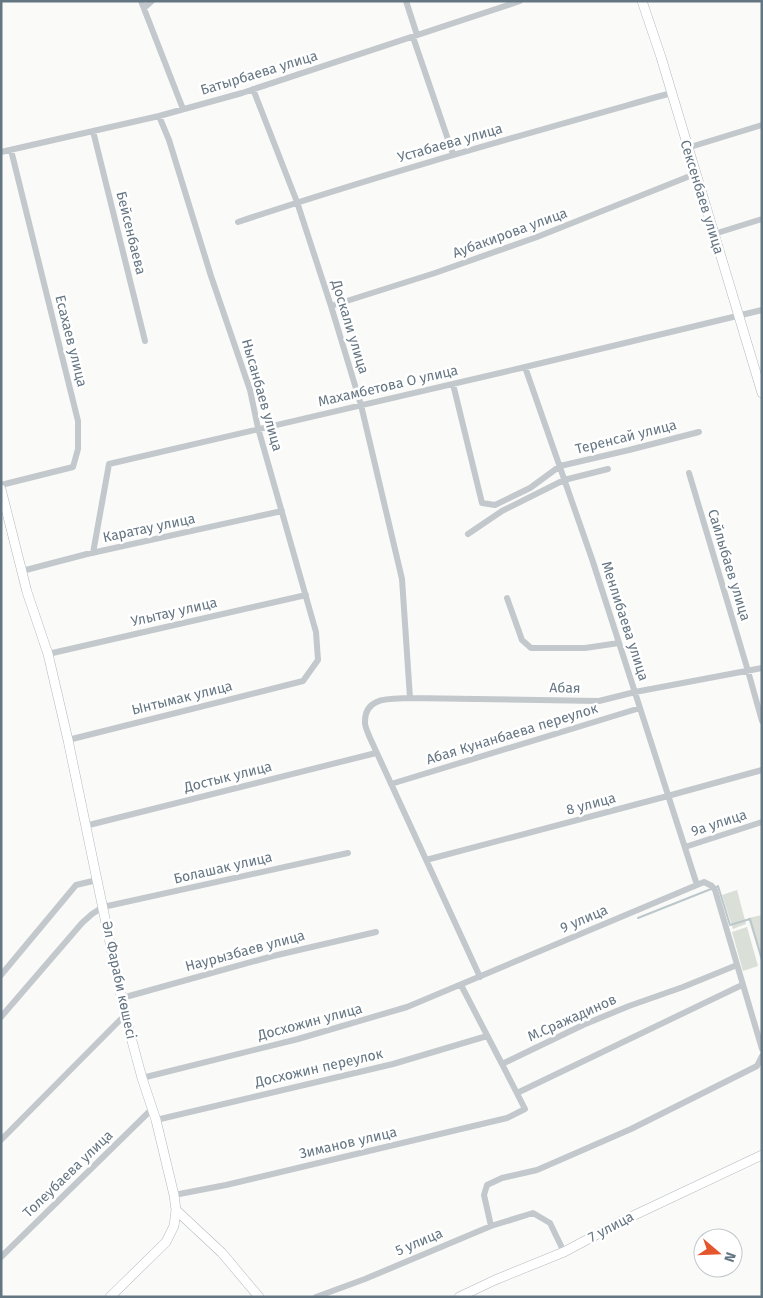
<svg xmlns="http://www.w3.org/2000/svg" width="763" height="1298" viewBox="0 0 763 1298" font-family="'Fira Sans',sans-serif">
	<rect width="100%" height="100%" fill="#fafaf8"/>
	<path fill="#dadfd7" d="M737 890 746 924 733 929 722 895Z
		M762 915V961L748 918Z
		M747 927 758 966 743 971 732 932Z"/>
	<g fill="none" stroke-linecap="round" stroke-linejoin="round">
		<path stroke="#bbc7cb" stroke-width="2" d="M715 888 718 886 730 925 750 919 762 960
			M638 918 711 889"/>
		<g stroke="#b3babf" stroke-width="10">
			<path id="secondary" d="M642 1 661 57 762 393
				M1 489 27 592 48 654 68 740 125 1015 142 1078 156 1120 174 1195 176 1210 174 1226 166 1242 110 1297
				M176 1210 222 1253 259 1297
				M459 1297 495 1280 564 1252 622 1221 762 1155"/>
		</g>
		<path stroke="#c3c8cc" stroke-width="6" d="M141 1 183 109
			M406 1 417 35
			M144 8 152 1
			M413 37 453 154
			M253 89 297 202 331 306 361 405 402 579 410 698
			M93 131 145 341
			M687 148 762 125
			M1 152 159 116 242 93 520 1
			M238 222C381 174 526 134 671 93
			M714 234 762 219
			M331 306 435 273 537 237 695 174
			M525 367 592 559 697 885
			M453 384 482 503 495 505 530 488 560 466 629 450 699 432
			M689 473 748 671 762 721
			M1 485 73 467 78 449V421L11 150
			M468 534 502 511 564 480 608 469
			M93 553 109 464 521 368 762 310
			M22 571 87 554 282 511
			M507 598 522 640 531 648H585L619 643
			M48 654 306 595
			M68 740 303 681 318 660 316 632 258 428 250 390 211 276 169 140 159 116
			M391 784 640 708
			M85 826 376 753
			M685 847 762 822
			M426 860 664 797 762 770
			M1 975 76 885 97 880
			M480 977 370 738C368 733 365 727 365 723 364 696 390 699 410 698L599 701 635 692 762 668
			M461 985 502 1064 583 1025 629 1006 683 987 737 965
			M122 998 273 956 376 932
			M1 1017 82 923 92 914 103 907 348 853
			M142 1078 298 1039 407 1007 704 882 712 886 715 890 762 1049
			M517 1093 742 985
			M156 1120 393 1064 487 1036
			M1 1140 125 1015
			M174 1195 226 1185 507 1118 525 1109 502 1064
			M491 1226 484 1195 487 1185 502 1178 537 1170 631 1129 757 1066 762 1056
			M1 1257 153 1108
			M316 1297 365 1279 491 1226 533 1213 550 1223 564 1252"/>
		<use href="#secondary" stroke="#fff" stroke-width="9"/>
	</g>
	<g text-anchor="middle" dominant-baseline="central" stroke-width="5" stroke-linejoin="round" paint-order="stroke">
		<g font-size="14" fill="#657683" stroke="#fff">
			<text transform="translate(259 73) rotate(-17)">Батырбаева улица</text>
			<text transform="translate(450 143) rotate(-16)">Устабаева улица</text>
			<text transform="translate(702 197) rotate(73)">Сексенбаев улица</text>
			<text transform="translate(131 233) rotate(76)">Бейсенбаева</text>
			<text transform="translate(510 233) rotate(-20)">Аубакирова улица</text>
			<text transform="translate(350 327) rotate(73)">Доскали улица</text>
			<text transform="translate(71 341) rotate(76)">Есахаев улица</text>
			<text transform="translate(388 386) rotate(-13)">Махамбетова О улица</text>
			<text transform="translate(262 395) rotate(74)">Нысанбаев улица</text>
			<text transform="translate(626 437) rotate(-14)">Теренсай улица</text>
			<text transform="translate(149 528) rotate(-12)">Каратау улица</text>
			<text transform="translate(729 565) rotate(73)">Сайлыбаев улица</text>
			<text transform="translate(174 612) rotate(-13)">Улытау улица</text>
			<text transform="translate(625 621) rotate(72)">Менлибаева улица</text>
			<text transform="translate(565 688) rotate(1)">Абая</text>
			<text transform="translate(182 698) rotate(-14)">Ынтымак улица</text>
			<text transform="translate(512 734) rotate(-17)">Абая Кунанбаева переулок</text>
			<text transform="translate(228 777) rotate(-14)">Достык улица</text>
			<text transform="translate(591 804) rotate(-15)">8 улица</text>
			<text transform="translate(719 823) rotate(-18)">9а улица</text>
			<text transform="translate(223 868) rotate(-13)">Болашак улица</text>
			<text transform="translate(584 919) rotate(-23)">9 улица</text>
			<text transform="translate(245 951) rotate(-15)">Наурызбаев улица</text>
			<text transform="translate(119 980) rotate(78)">Әл Фараби көшесі</text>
			<text transform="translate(572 1018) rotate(-24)">М.Сражадинов</text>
			<text transform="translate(310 1022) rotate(-15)">Досхожин улица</text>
			<text transform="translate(319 1068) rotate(-13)">Досхожин переулок</text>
			<text transform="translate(348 1143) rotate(-13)">Зиманов улица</text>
			<text transform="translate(68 1174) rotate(-44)">Толеубаева улица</text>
			<text transform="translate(611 1227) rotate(-28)">7 улица</text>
			<text transform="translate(419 1242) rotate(-23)">5 улица</text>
		</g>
	</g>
	<rect width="763" height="1298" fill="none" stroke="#657683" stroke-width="5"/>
	<g transform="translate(718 1253) rotate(109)"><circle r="24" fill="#ffffff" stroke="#c1c8cd"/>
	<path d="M0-4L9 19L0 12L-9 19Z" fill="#e4572e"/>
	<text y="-8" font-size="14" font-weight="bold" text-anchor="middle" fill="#657683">N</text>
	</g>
</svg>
